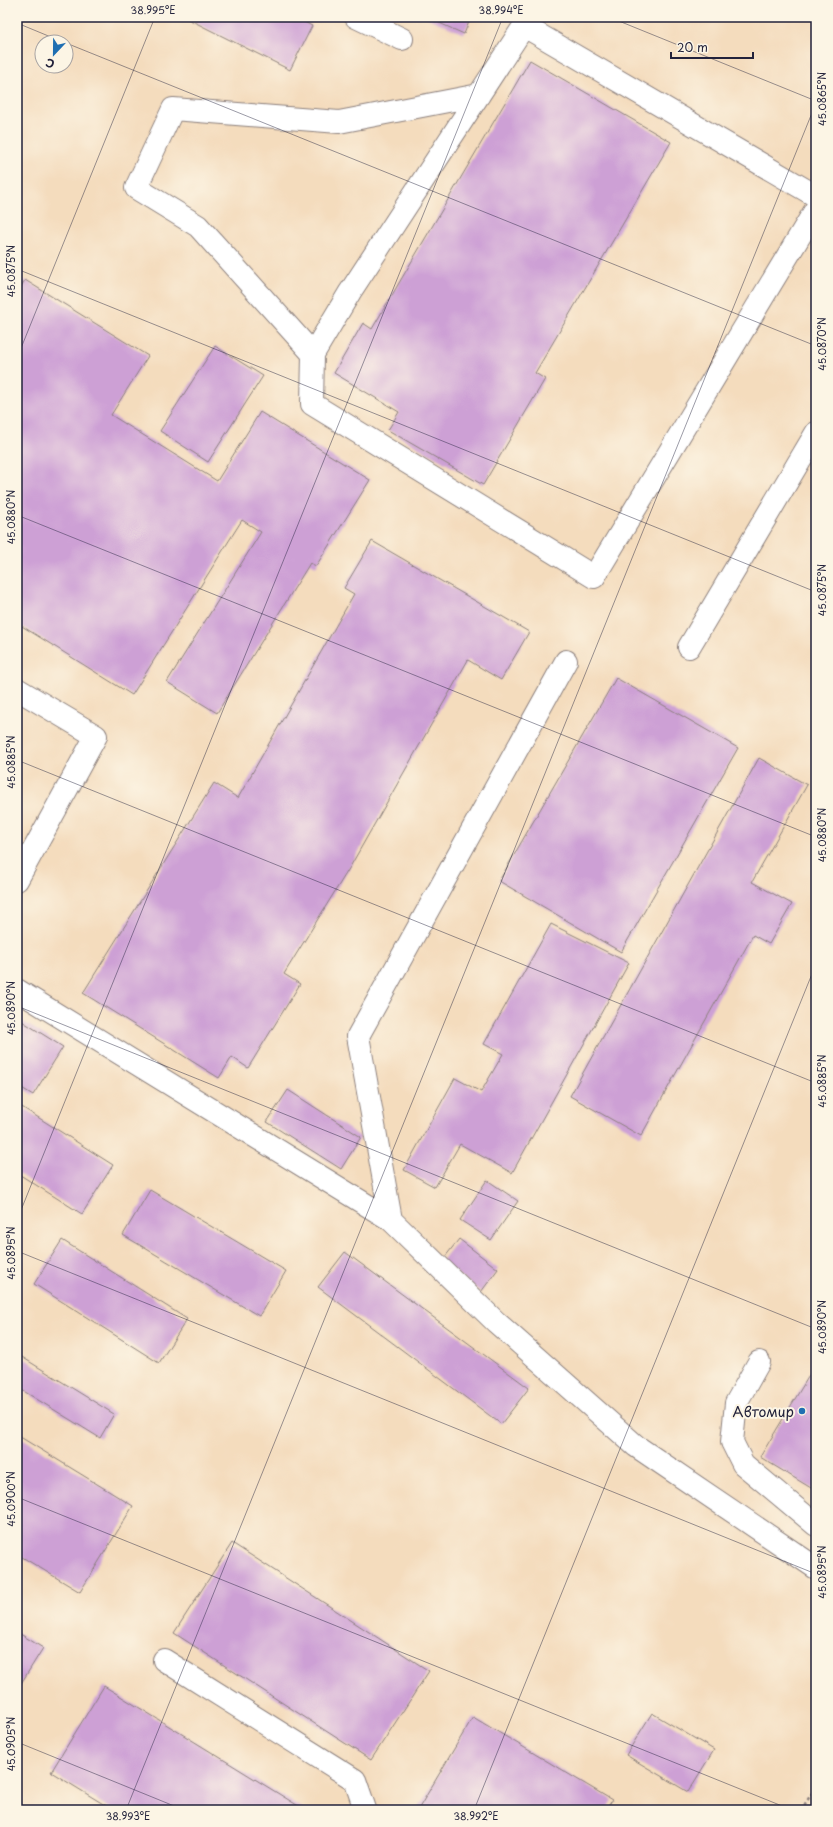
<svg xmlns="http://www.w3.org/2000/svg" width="833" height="1827" viewBox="0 0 833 1827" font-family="'Playpen Sans',sans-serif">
	<rect width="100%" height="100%" fill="#fcf5e5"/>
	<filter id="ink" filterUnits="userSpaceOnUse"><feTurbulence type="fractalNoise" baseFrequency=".025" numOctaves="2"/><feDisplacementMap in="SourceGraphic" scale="8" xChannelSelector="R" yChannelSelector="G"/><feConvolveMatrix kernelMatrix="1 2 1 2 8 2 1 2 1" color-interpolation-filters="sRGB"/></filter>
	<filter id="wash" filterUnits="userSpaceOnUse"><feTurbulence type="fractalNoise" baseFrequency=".012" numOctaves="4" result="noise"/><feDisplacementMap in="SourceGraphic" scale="16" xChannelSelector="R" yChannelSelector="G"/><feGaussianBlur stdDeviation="0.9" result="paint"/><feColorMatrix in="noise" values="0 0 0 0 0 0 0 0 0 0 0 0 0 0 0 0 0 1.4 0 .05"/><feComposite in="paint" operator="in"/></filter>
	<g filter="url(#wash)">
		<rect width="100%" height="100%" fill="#f4dcbd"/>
		<g id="blocks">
			<path fill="#cda0d5" d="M184 17H295L312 26 290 70Z
				M426 17H471L464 34Z
				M530 60 671 142 535 373 545 379 483 485 388 430 399 412 334 373 363 323 372 329Z
				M25 280 148 356 111 415 217 481 260 412 370 480 316 566 310 563 217 713 167 682 261 532 242 520 132 695 17 623V293Z
				M215 346 263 376 208 462 160 431Z
				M372 541 529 632 501 680 468 660 350 867 284 974 300 984 248 1068 232 1057 219 1078 83 993 214 783 238 798 354 594 344 588Z
				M616 678 738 748 621 952 499 881Z
				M759 758 807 785 752 882 792 904 769 944 753 935 641 1136 570 1096Z
				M551 924 629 963 512 1173 460 1144 435 1187 404 1170 455 1078 481 1092 503 1054 484 1044Z
				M17 1018 63 1047 33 1095 17 1085Z
				M288 1090 361 1137 341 1169 267 1122Z
				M17 1104 113 1165 82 1214 17 1173Z
				M487 1180 518 1201 491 1240 460 1220Z
				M150 1190 286 1271 259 1316 123 1235Z
				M459 1239 498 1269 481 1292 441 1262Z
				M62 1240 187 1319 159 1363 34 1284Z
				M345 1252 529 1388 501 1424 318 1287Z
				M17 1354 114 1414 100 1438 17 1387Z
				M816 1364V1491L760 1457Z
				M17 1435 133 1506 80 1592 17 1554Z
				M232 1543 429 1671 371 1760 174 1633Z
				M17 1632 43 1648 17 1690Z
				M104 1686 305 1810H113L51 1772Z
				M652 1713 714 1750 688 1792 626 1755Z
				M473 1717 612 1800 606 1810H422L419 1808Z"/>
		</g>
	</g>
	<g filter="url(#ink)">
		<use href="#blocks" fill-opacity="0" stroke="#8b7f7c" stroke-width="1"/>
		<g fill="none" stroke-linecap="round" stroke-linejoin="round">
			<g stroke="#8b7f7c" stroke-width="24">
				<path id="minor" d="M356 17 402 39
					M479 95 339 122 173 109 136 188 198 226 313 354 312 404 594 577 816 209
					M313 354 350 292 524 26 816 196
					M689 647 816 433
					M17 689 96 736 17 880
					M17 990 391 1220 496 1322 636 1446 816 1568
					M391 1220 358 1036 566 661
					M759 1362 736 1403 732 1442 743 1464 816 1525
					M164 1660 355 1780 365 1809 364 1810"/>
			</g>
			<path stroke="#8b7f7c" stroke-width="2.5" stroke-dasharray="3 3" stroke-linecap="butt" d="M801 1810 816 1787"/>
			<use href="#minor" stroke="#fff" stroke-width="22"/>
		</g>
	</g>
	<path fill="none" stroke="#22223b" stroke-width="1" stroke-opacity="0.45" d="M609 17 816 101M17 23 63 42M66 43 816 346M17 269 816 592M17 358 155 17M17 515 816 837M17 760 816 1083M17 1006 816 1329M17 1220 503 17M17 1251 816 1574M17 1497 792 1810M17 1742 184 1810M126 1810 816 103M474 1810 816 964"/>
	<circle fill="#1f6fb2" stroke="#fcf5e5" stroke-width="1.5" cx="802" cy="1411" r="4"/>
	<g text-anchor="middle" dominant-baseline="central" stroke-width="4" stroke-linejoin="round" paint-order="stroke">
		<g font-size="14" fill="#22223b" stroke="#fcf5e5" text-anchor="end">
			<text x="794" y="1411">Автомир</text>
		</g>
	</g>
	<rect width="833" height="1827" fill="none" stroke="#fcf5e5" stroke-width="44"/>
	<g transform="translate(54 54) rotate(202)"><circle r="19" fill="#fcf5e5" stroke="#a5a1a1"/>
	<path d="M0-3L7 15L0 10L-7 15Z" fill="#1f6fb2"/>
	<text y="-6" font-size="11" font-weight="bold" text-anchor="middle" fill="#22223b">С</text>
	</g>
	<path d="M671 52v6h82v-6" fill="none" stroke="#22223b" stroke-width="2"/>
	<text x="677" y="52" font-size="12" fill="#22223b" stroke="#fcf5e5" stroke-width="3" paint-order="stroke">20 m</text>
	<rect x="22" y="22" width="789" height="1783" fill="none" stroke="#22223b" stroke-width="1.5"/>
	<g font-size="10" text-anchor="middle" fill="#22223b">
		<text x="153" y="14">38.995°E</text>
		<text x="501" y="14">38.994°E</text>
		<text transform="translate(822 99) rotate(-90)" y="4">45.0865°N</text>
		<text transform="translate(11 271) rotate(-90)" y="4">45.0875°N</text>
		<text transform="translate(822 344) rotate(-90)" y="4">45.0870°N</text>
		<text transform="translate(11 517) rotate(-90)" y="4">45.0880°N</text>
		<text transform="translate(822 590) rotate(-90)" y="4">45.0875°N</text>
		<text transform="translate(11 762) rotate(-90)" y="4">45.0885°N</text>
		<text transform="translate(822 835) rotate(-90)" y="4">45.0880°N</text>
		<text transform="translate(11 1008) rotate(-90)" y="4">45.0890°N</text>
		<text transform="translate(822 1081) rotate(-90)" y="4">45.0885°N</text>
		<text transform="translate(11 1253) rotate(-90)" y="4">45.0895°N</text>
		<text transform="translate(822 1327) rotate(-90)" y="4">45.0890°N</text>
		<text transform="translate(11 1499) rotate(-90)" y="4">45.0900°N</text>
		<text transform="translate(822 1572) rotate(-90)" y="4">45.0895°N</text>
		<text transform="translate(11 1744) rotate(-90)" y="4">45.0905°N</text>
		<text x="128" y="1820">38.993°E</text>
		<text x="476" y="1820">38.992°E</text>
	</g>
</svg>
